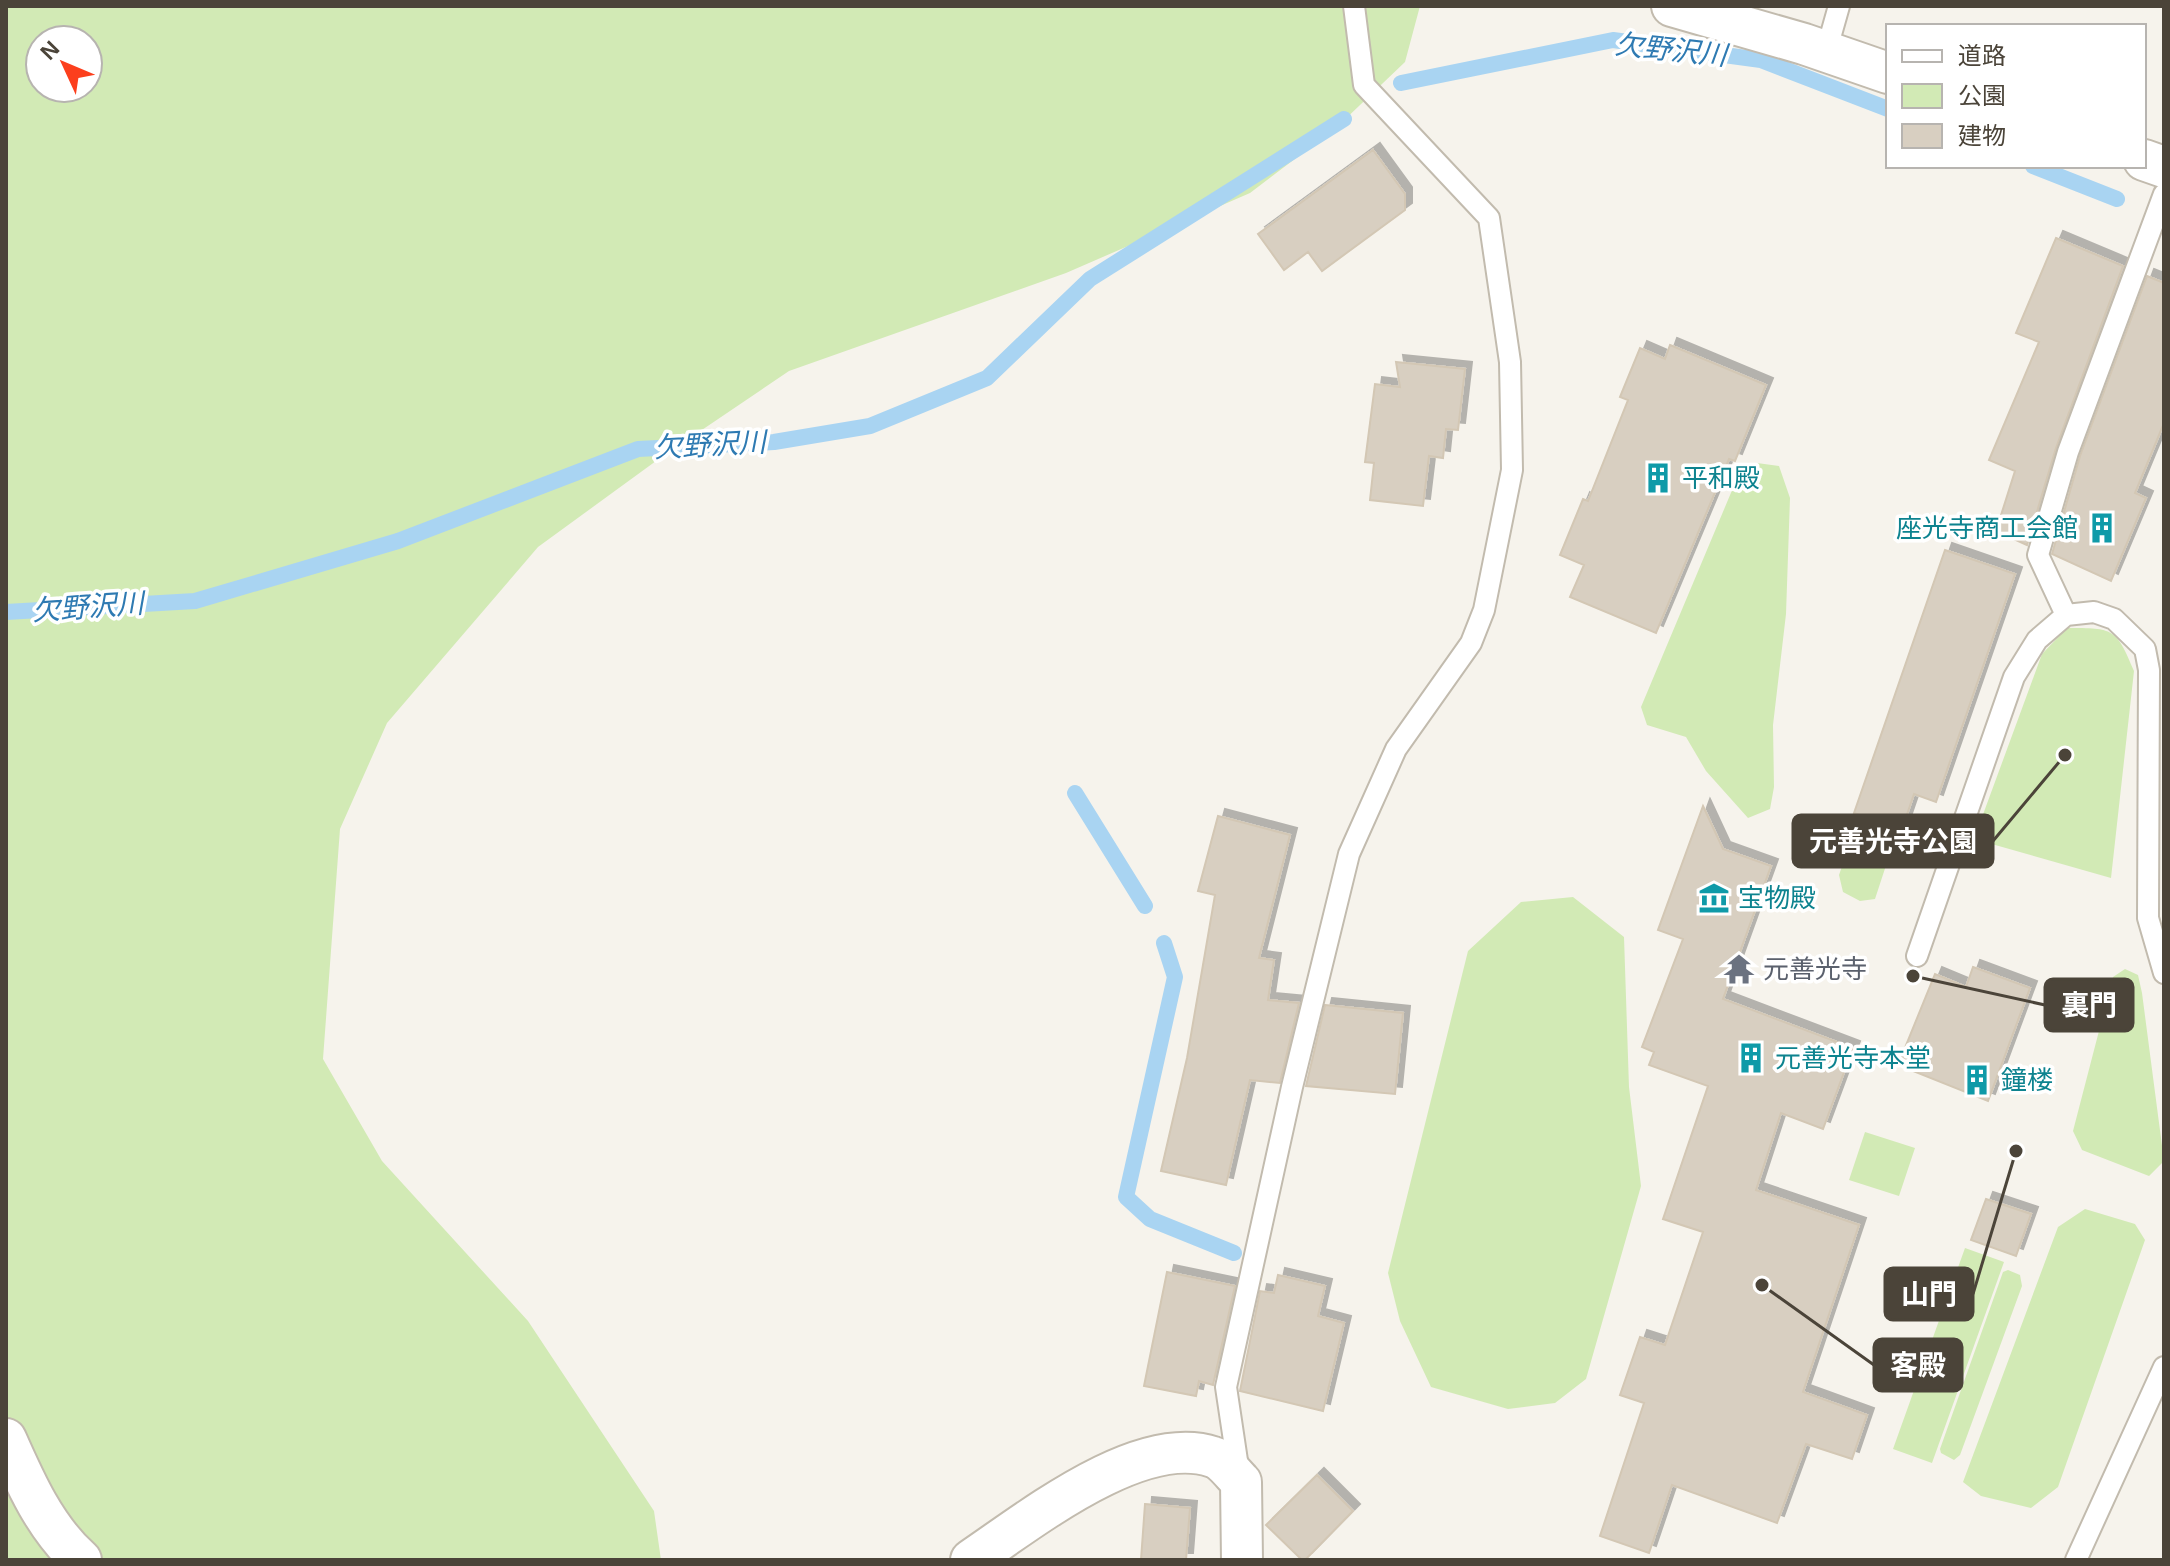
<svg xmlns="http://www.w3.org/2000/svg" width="2170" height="1566" viewBox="0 0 2170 1566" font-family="Arial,'Noto Sans JP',sans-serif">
	<defs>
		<filter id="shadow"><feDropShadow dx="7" dy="-7" stdDeviation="0" flood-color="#0004"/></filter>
	</defs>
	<rect width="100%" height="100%" fill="#f6f3ec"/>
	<path fill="#d2eab5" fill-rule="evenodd" d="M6 6H1420L1405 62 1337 127 1250 193 1066 273 789 371 656 461 538 547 387 723 340 829 323 1059 382 1161 528 1321 654 1511 661 1560H6ZM40 40H88V88H40Z
		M1757 463 1779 466 1790 498 1786 614 1773 725 1774 787 1770 809 1748 818 1706 771 1686 737 1647 725 1641 707 1733 488Z
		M2067 628C2114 628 2116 628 2134 671L2111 878 1974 839 2042 654Z
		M1856 826 1895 838 1875 899 1860 901 1843 892 1839 875Z
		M1573 897 1624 937 1629 1087 1641 1186 1586 1379 1555 1403 1508 1409 1431 1387 1400 1321 1388 1273 1468 951 1521 902Z
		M2125 969 2138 975 2142 993 2164 1161 2149 1176 2082 1150 2073 1131 2113 977Z
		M1865 1132 1915 1148 1899 1196 1849 1180Z
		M2085 1209 2135 1224 2145 1240 2058 1487 2031 1508 1981 1496 1963 1482 2058 1227Z
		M1965 1248 2004 1262 1932 1463 1893 1449Z
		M2008 1270 2020 1275 2022 1286 1960 1455 1954 1460 1941 1453 1940 1449 2003 1272Z"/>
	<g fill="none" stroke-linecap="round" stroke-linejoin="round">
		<path stroke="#a9d4f2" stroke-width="16" d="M1401 83 1613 40 1761 60 1888 109
			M2033 166 2117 199
			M6 612 195 601 398 541 638 449 774 442 870 426 987 378 1090 279 1344 119
			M1075 793 1145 906
			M1164 943 1175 977 1126 1197 1150 1219 1234 1253"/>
	</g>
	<path fill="#d8cfc1" stroke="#d3c7b4" stroke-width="2" filter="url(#shadow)" d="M1373 150 1405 194V210L1322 271 1308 252 1284 270 1258 234Z
		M2056 238 2123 266 2056 448 2027 545 1996 531 2015 471 1989 460 2039 342 2016 333Z
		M2147 276 2164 283V423L2135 493 2146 498 2111 581 2052 554 2080 456Z
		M1670 345 1766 385 1735 461 1729 459 1656 633 1570 597 1584 565 1560 555 1583 499 1588 501 1628 400 1620 397 1640 348 1665 359Z
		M1396 362 1465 369 1458 430 1446 429 1443 458 1429 456 1423 506 1370 500 1374 463 1365 462 1375 384 1400 387Z
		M1945 550 2015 574 1936 802 1914 794 1902 829 1854 813Z
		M1703 806 1723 849 1771 866 1723 999 1853 1048 1823 1129 1781 1113 1756 1190 1859 1225 1803 1392 1867 1415 1852 1459 1806 1444 1777 1523 1672 1485 1649 1553 1600 1536 1644 1403 1620 1395 1640 1337 1665 1345 1703 1232 1663 1219 1708 1086 1649 1065 1654 1052 1642 1047 1683 939 1658 930Z
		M1218 816 1290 835 1259 958 1274 960 1268 1000 1299 1003 1280 1083 1250 1080 1226 1185 1161 1171 1187 1058 1215 895 1198 891Z
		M1973 967 2030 988 1988 1101 1898 1065 1935 974 1966 987Z
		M1325 1005 1403 1013 1395 1094 1306 1086Z
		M1986 1199 2031 1214 2016 1256 1971 1240Z
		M1167 1272 1235 1286 1213 1385 1199 1381 1196 1396 1144 1386Z
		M1278 1275 1325 1286 1318 1316 1344 1323 1323 1411 1240 1391 1260 1291 1274 1293Z
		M1317 1475 1353 1511 1305 1560H1302L1266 1525Z
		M1145 1504 1190 1508 1186 1560H1141Z"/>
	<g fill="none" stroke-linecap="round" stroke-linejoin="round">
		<g stroke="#c2bbae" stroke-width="24">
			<path id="service" d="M1826 52 1839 6
				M2066 615 2038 555 2068 452 2164 194
				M1917 956 2014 677 2037 640 2066 615 2094 612 2114 619 2145 649 2149 670 2148 918 2164 973
				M1239 1474 1226 1387 1292 1087 1349 854 1396 749 1471 643 1484 610 1512 470 1510 362 1489 218 1364 85 1354 6
				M2076 1560 2164 1367"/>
		</g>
		<g stroke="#c2bbae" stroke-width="44">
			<path id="minor" d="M1672 6 1804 44 1888 73
				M2144 160 2164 167
				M6 1439C25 1482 45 1528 81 1560
				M971 1560C1029 1521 1140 1432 1213 1457 1223 1460 1233 1474 1241 1482L1242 1560"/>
		</g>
		<use href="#service" stroke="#fff" stroke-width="20"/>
		<use href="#minor" stroke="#fff" stroke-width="40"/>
	</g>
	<defs>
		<g id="building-bare" transform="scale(2.4)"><path d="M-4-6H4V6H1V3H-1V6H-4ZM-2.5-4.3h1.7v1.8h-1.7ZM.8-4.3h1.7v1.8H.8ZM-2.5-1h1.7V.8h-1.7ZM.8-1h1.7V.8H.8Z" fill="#0f9aa8" stroke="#fff" stroke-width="2.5" paint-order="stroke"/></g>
		<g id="museum-bare" transform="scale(2.4)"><path d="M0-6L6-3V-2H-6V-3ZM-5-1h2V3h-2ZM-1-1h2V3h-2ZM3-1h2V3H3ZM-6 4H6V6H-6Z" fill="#0f9aa8" stroke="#fff" stroke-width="2.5" paint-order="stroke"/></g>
		<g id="temple-bare" transform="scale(2.4)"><path d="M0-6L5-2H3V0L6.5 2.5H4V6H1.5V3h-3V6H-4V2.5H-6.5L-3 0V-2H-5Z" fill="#6b7280" stroke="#fff" stroke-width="2.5" paint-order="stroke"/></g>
	</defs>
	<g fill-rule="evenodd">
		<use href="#building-bare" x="1658" y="478"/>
		<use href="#building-bare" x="2102" y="528"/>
		<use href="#museum-bare" x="1714" y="898"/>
		<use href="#temple-bare" x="1739" y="969"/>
		<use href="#building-bare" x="1751" y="1058"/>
		<use href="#building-bare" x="1977" y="1080"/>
	</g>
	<g text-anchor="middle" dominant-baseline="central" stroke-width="7" stroke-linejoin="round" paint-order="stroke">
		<g font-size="26" fill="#0d838f" stroke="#fff" text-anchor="start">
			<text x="1682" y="478">平和殿</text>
			<text x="2078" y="528" text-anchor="end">座光寺商工会館</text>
			<text x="1738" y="898">宝物殿</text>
			<text x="1775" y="1058">元善光寺本堂</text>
			<text x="2001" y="1080">鐘楼</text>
		</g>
		<g font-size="26" fill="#5b616d" stroke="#fff" text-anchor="start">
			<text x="1763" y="969">元善光寺</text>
		</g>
		<g font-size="28" font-style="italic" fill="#2e7ab2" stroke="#fff">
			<text transform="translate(1671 50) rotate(6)">欠野沢川</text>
			<text transform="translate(710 445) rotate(-3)">欠野沢川</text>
			<text transform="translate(88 607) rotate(-4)">欠野沢川</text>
		</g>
	</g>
	<path fill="none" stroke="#4b4439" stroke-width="3" d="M2065 755L1993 841M1913 976L2045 1005M2016 1151L1973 1294M1762 1285L1874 1365"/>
	<g fill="#4b4439" stroke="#fff" stroke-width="3">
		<circle cx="2065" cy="755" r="8"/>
		<circle cx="1913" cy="976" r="8"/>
		<circle cx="2016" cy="1151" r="8"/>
		<circle cx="1762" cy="1285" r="8"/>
	</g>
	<g fill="#4b4439" stroke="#4b4439" stroke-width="3">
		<rect x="1793" y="815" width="200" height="52" rx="8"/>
		<rect x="2045" y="979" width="88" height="52" rx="8"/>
		<rect x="1885" y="1268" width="88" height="52" rx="8"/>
		<rect x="1874" y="1339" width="88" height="52" rx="8"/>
	</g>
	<g font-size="28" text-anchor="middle" font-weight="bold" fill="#fff">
		<text x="1893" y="851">元善光寺公園</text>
		<text x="2089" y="1015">裏門</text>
		<text x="1929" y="1304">山門</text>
		<text x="1918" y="1375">客殿</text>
	</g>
	<rect width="2170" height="1566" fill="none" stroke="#4b4439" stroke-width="16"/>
	<rect x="1886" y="24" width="260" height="144" fill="#ffffff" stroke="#b7b4b0" stroke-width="2"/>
	<rect x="1902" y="50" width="40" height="12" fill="#ffffff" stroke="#b7b4b0" stroke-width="2"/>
	<text x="1958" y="64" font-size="24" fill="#4b4439">道路</text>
	<rect x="1902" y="84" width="40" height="24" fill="#d2eab5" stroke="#b7b4b0" stroke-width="2"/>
	<text x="1958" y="104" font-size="24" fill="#4b4439">公園</text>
	<rect x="1902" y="124" width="40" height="24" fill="#d8cfc1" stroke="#b7b4b0" stroke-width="2"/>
	<text x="1958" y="144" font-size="24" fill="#4b4439">建物</text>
	<g transform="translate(64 64) rotate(314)"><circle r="38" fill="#ffffff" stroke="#b7b4b0" stroke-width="2"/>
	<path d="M0-6L14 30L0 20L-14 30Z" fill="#fc3f1d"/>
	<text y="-12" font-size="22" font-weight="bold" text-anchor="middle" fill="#4b4439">N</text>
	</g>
</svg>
